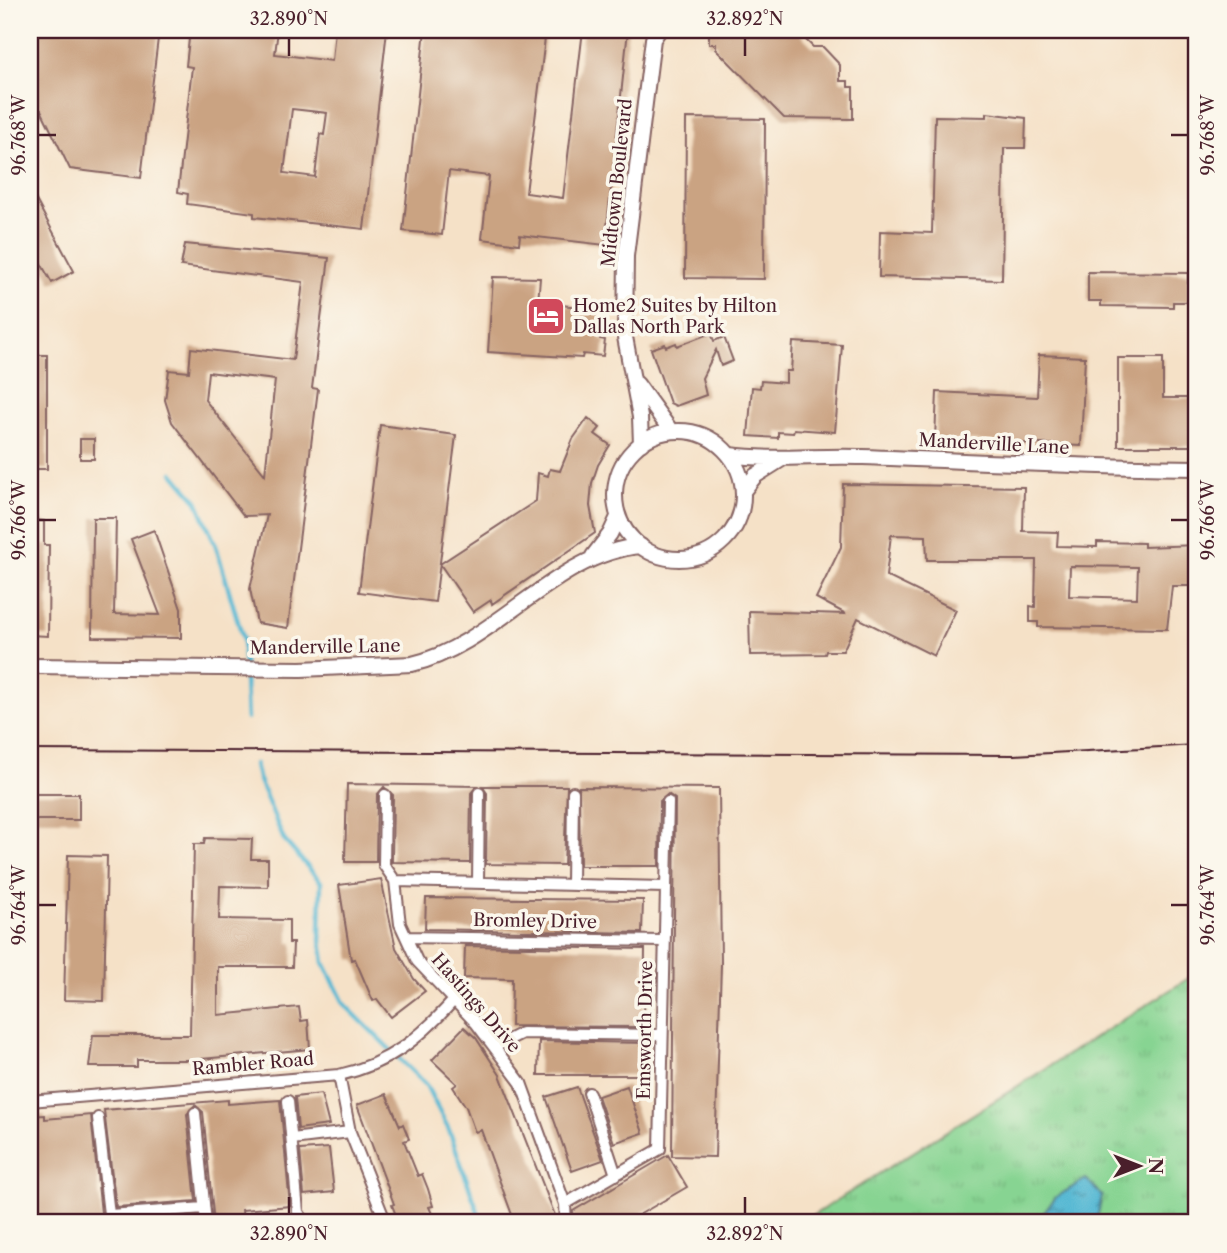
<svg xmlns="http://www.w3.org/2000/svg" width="1227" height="1253" viewBox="0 0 1227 1253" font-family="'Libre Caslon Text',serif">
	<defs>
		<pattern id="grass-tufts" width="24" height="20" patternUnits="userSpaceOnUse" patternTransform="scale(1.75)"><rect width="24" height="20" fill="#87d492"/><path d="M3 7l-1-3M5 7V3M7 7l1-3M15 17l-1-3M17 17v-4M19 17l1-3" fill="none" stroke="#76b67e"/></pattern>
		<pattern id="water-ripples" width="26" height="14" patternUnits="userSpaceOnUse" patternTransform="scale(1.75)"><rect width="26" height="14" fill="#55b8d3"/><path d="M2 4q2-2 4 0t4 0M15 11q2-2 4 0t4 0" fill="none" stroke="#4895ab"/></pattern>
	</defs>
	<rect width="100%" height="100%" fill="#fbf7ec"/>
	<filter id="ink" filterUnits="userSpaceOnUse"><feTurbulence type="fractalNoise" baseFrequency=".0143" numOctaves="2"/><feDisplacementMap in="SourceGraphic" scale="14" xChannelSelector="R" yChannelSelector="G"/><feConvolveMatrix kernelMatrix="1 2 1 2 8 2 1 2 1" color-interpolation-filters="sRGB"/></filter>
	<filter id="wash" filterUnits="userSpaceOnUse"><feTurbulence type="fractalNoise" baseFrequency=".00686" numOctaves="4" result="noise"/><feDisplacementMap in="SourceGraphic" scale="28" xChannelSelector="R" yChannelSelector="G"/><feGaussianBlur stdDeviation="1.57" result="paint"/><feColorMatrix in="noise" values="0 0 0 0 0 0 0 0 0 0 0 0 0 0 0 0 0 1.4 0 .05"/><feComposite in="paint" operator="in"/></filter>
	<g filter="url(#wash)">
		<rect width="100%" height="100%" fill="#f5e1c7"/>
		<path fill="url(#grass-tufts)" stroke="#687a5e" stroke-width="2" d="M1197 973V1223H801Z"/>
		<path fill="url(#water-ripples)" stroke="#506c7f" stroke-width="2" d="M1086 1179 1102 1196 1096 1223H1036L1056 1197Z"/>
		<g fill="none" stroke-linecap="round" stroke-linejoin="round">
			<path stroke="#55b8d3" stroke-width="4.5" d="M173 473 197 501 216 546 243 639 247 719
				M255 764 258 778 284 840 321 882 320 933 324 963 345 1005 426 1085 449 1130 482 1223"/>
		</g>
		<g id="blocks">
			<path fill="#caa382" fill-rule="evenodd" d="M30 30H159L141 178 70 169 41 110 30 109Z
				M190 30H278L275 54 332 61 335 30H387L364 229 254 217V213L187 204 188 194 178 192 192 67 186 66ZM292 109 327 113 324 135 320 134 315 177 284 173Z
				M425 30H546L526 193 563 198 583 30H628L605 245 520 235 519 244 482 239 489 176 449 171 442 235 403 231Z
				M709 30H796L813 47H823L840 65V81H848V87H853V119L784 118 716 49V44H709Z
				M987 113 1026 118 1025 148H1004L1002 280 879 277 880 231 932 233 935 116 987 117Z
				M686 118 765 119 764 279 685 278Z
				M30 189 74 271 52 283 30 244Z
				M185 244 329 258 312 388 318 389 288 628 257 623 250 589 267 515 244 516 172 422 165 400 169 370 189 372 191 348 293 360 303 282 181 266ZM208 372 275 380 265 475 205 400Z
				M1088 272 1188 273V302H1173V307L1101 306V301H1088Z
				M493 277 540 278 538 303 603 309 600 339 605 340 603 356 583 354 582 358 488 352Z
				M711 333 714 341 724 337 733 361 721 366 716 350 702 378 706 395 676 406 670 403 651 349 665 344 666 347 676 343 677 346Z
				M793 342 842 345 835 432 794 429 793 433 778 432V438L748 436 752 387 760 388 761 381 786 383V371H791Z
				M30 355H47V469H30Z
				M1039 355 1085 357 1081 446 935 439 937 392 1037 397Z
				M1118 358H1163V398H1197V446H1118Z
				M588 418 600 428 595 434 610 445 598 465 592 483 590 506 595 533 492 604 491 600 473 612 440 564 536 501 538 473 548 476 550 469 560 471 573 439Z
				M380 425 456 435 435 602 359 592Z
				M80 439H94V459H80Z
				M843 484 1024 487 1023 531 1058 532 1057 546 1097 547V542L1144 543V547L1197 545V586H1172L1167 629 1038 627V622H1030V606L1035 607 1036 560H927L926 536 891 535 886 576 956 610 934 656 858 618 843 651H826L825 654 750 655 749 611 846 614 816 598 841 547ZM1070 566 1138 567 1137 598 1069 596Z
				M93 518H116L114 614 160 615 131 539 154 530 181 609V638L92 637Z
				M30 520 44 521V545H49L48 636 30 635Z
				M347 784 477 786 471 793 470 863 392 862 393 795 384 787 377 795 376 862H345Z
				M482 786H567L564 865 486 864 487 793Z
				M579 787 719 788 721 964 715 1157 672 1156 675 799 668 794 660 801 659 866H580Z
				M30 794H79V820H30Z
				M205 838 252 839 251 859H268V887L220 886 219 919 289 920V943H293L292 967H218V1015L299 1007 301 1021 308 1020 310 1049 190 1060H137V1067H89L93 1035H190L194 844H204Z
				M68 855 107 856 104 1001 64 1000Z
				M381 879 396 948 414 979 425 991 391 1017 377 999 373 1001 355 959 351 960 339 885Z
				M426 898 643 900 642 933 425 929Z
				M465 946 645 949 644 1027 511 1026 512 979 464 978Z
				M464 1027 476 1038 500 1075 558 1223H515L481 1130 475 1132 466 1107 453 1087 457 1084 432 1060Z
				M539 1041 644 1043 643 1075H538Z
				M627 1086 643 1133 614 1143 598 1096Z
				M577 1087 603 1160 572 1171 546 1097Z
				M321 1094 329 1125 298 1129 295 1097Z
				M386 1094 400 1126 403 1124 409 1139 404 1141 418 1176 422 1174 428 1189 433 1206 429 1207 436 1223H399L392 1205 394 1204 357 1105Z
				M228 1100V1104L280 1100 290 1206 242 1210 243 1223H214L203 1112 195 1105 187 1114 196 1201 116 1207 104 1110Z
				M45 1115V1119L91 1115 102 1223H30V1116Z
				M329 1148 334 1192 304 1195 300 1150Z
				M668 1155 687 1187 625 1223H574L573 1211Z
				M197 1216 198 1223H118V1222Z"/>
		</g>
	</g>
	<g filter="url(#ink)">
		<use href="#blocks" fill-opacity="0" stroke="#866362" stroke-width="2"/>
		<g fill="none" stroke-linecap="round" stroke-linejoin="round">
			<g stroke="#866362" stroke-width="14">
				<path id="minor" d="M385 795 384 865 395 881 400 924 417 961 476 1023 521 1083 565 1204 566 1223
					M395 881 665 887
					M478 883 479 793
					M572 885 573 792
					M406 937 663 941
					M494 1047 522 1033 662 1035
					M339 1075 350 1132 386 1223
					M589 1093 616 1175
					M30 1101 339 1075C389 1064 420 1038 454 1000
					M288 1101 298 1212 305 1223
					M195 1113 206 1223
					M98 1118 110 1223
					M292 1139 350 1132
					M565 1204 660 1149 668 802
					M110 1215 204 1208"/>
			</g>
			<g stroke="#866362" stroke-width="18">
				<path id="tertiary" d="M637 384 671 431
					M615 495a64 64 0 1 1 128 0a64 64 0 1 1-128 0Z
					M641 444 640 417 625 337 626 256 653 39 659 30
					M730 455C772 461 819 455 863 457 974 461 1085 467 1197 468
					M744 490 755 476 782 459
					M593 556 610 534 618 517
					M30 666 301 669 412 664C496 644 555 553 641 546"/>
			</g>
			<use href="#minor" stroke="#fff" stroke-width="10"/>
			<use href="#tertiary" stroke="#fff" stroke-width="14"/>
			<path stroke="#4a1f2b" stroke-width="2" d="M30 750 1014 755 1197 745"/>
		</g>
	</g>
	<path fill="none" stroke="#4a1f2b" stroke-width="2.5" d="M289 38V56M745 38V56M38 135H56M1171 135H1188M38 520H56M1171 520H1188M38 905H56M1171 905H1188M289 1197V1214M745 1197V1214"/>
	<defs>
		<g id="hotel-square" transform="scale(2.0125)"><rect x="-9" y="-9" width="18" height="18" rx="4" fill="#d1495b" stroke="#fbf7ec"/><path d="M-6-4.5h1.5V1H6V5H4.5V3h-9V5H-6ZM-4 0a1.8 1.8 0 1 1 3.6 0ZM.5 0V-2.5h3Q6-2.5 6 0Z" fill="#fff"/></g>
	</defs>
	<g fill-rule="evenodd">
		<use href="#hotel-square" x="546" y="316"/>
	</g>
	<g text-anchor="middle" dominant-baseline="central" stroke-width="7" stroke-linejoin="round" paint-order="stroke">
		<g font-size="18" fill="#4a1f2b" stroke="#fbf7ec">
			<text transform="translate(617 183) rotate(-84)">Midtown Boulevard</text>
			<text transform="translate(994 444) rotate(3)">Manderville Lane</text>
			<text transform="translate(325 647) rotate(-1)">Manderville Lane</text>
			<text transform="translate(535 921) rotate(1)">Bromley Drive</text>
			<text transform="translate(476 1003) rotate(49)">Hastings Drive</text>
			<text transform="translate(645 1030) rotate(-89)">Emsworth Drive</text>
			<text transform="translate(253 1064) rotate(-5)">Rambler Road</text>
		</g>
		<g font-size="18" fill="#4a1f2b" stroke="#fbf7ec" text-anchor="start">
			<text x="573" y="306">Home2 Suites by Hilton<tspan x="573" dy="21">Dallas North Park</tspan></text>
		</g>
	</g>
	<rect width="1227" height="1253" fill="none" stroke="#fbf7ec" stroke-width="77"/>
	<g transform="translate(1139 1166) rotate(90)" stroke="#fbf7ec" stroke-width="5" paint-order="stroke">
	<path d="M0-5L12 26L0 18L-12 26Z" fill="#4a1f2b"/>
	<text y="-10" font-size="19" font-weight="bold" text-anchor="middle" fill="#4a1f2b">N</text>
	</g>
	<rect x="38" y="38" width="1150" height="1176" fill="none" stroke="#4a1f2b" stroke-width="2.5"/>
	<g font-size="18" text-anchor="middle" fill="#4a1f2b">
		<text x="289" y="25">32.890°N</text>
		<text x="745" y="25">32.892°N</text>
		<text transform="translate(1208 135) rotate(-90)" y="6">96.768°W</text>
		<text transform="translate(19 135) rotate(-90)" y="6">96.768°W</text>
		<text transform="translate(1208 520) rotate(-90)" y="6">96.766°W</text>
		<text transform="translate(19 520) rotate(-90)" y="6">96.766°W</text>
		<text transform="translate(19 905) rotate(-90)" y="6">96.764°W</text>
		<text transform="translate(1208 905) rotate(-90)" y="6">96.764°W</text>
		<text x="289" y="1240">32.890°N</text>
		<text x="745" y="1240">32.892°N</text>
	</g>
</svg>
